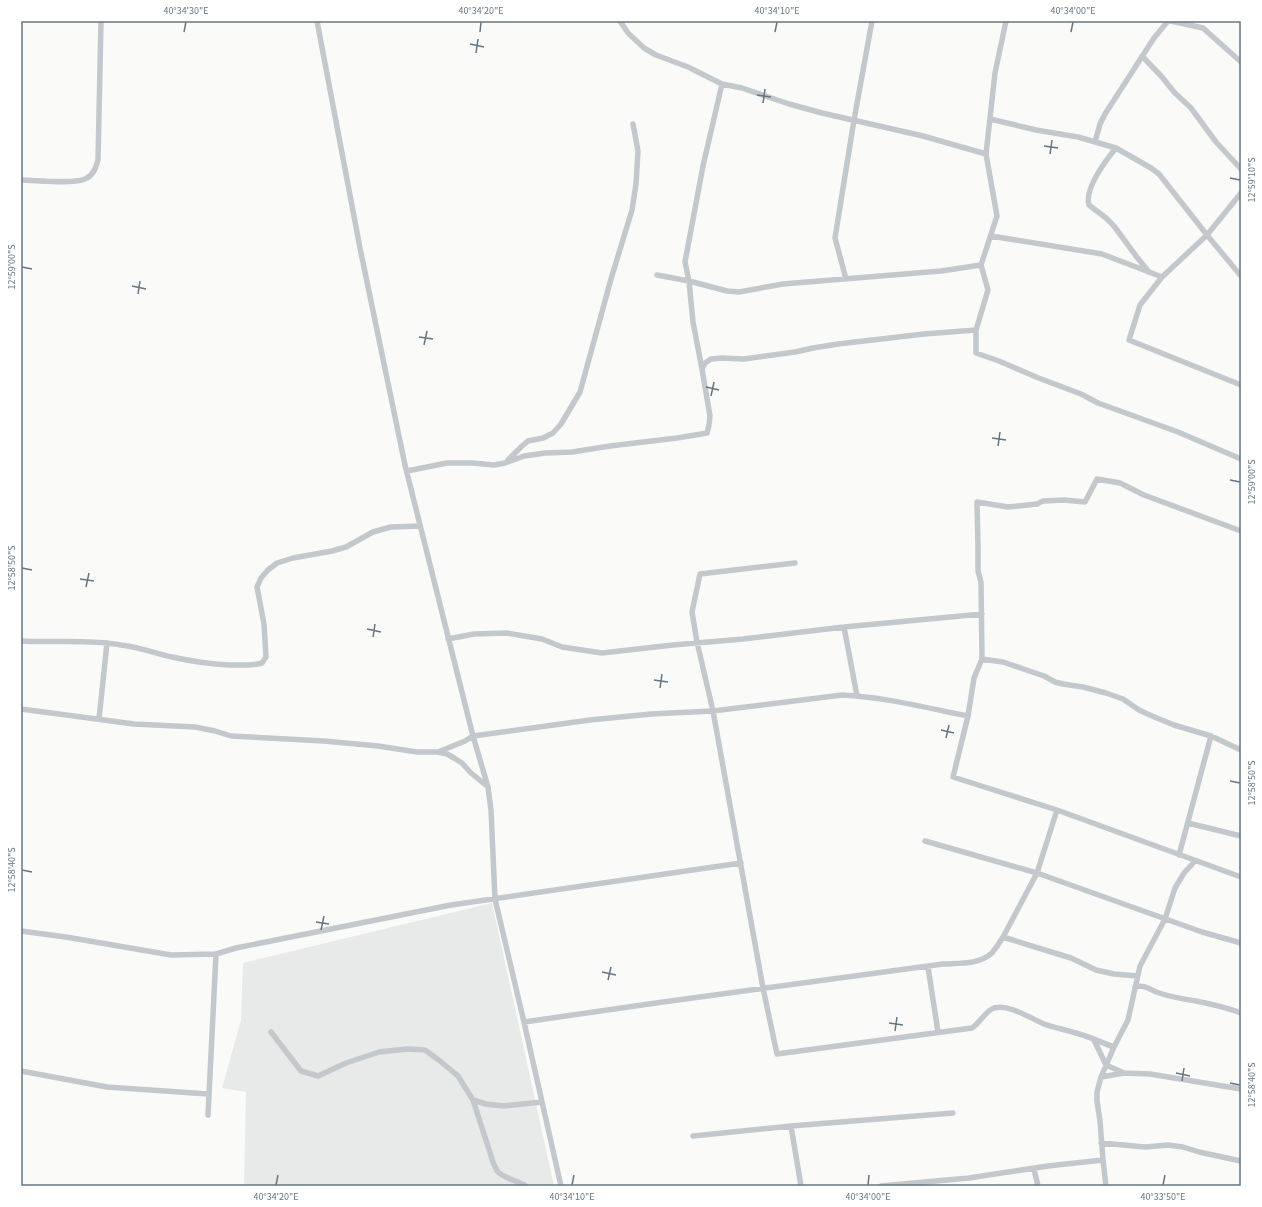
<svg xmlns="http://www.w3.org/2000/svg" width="1262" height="1207" viewBox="0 0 1262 1207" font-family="'Source Sans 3',sans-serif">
	<rect width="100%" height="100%" fill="#fafaf8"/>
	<path fill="#e8e9e9" d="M492 903 554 1186H244L246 1092 222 1088 241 1020 243 963Z"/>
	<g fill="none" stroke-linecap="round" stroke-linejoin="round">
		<path stroke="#c3c8cc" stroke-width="5.5" d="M317 21 360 248 405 465 473 736 488 787 491 810 495 899 524 1022 561 1186
			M620 21 628 33 644 48 656 55 688 67 722 84 742 88 789 104 822 113 923 136 986 154
			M1006 21 995 73 986 154 997 216 981 265 988 290 976 330V353L999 361 1036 377 1081 394 1098 403 1178 432 1241 459
			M1171 21 1203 28 1241 62
			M1142 56 1162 77 1174 92 1191 108 1216 142 1241 169
			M990 119 1036 130 1078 137 1116 148 1151 168 1159 174 1207 235 1241 276
			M1095 142 1100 124 1105 114 1154 38 1168 21
			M1116 148C1106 160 1084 189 1089 205L1106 218 1114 226 1136 256 1149 272
			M21 180C36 180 76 185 87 178 94 174 96 167 98 160L101 21
			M991 236 1102 254 1162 277 1207 235 1241 193
			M657 275 689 281 727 291 739 292 783 284 941 271 981 265
			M1162 277 1140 305 1129 340 1241 385
			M846 279 835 238 854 120 872 21
			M702 369 693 322 689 281 685 262 703 166 722 84
			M508 460 522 446 528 441 543 438 553 433 561 424 580 392 611 279 632 210 636 184 638 151 633 124
			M407 471 447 463H472L494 465 505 463 524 456 545 453 572 452 610 446 677 438 707 433 709 425 710 416 702 369 705 363 711 359 722 358 744 359 795 352 813 348 838 344 924 334 976 330
			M1241 531 1144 495 1120 483 1097 479 1085 502 1064 500 1043 501 1037 504 1008 507 977 502 978 547V571L981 582 982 659 974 678 968 716 953 777 1057 810 1241 877
			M795 563 700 574 692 612 697 642 713 711 763 988 777 1054 972 1028C981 1022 985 1011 994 1008 1009 1004 1030 1018 1044 1024 1055 1028 1067 1030 1079 1034 1091 1037 1102 1043 1114 1047
			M844 627 857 696
			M448 639 474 634 507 633 542 639 562 647 602 653 673 645 743 639 844 627 982 614
			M21 641C54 643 88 639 121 645 138 647 155 653 172 657 190 661 209 664 229 665 240 665 251 666 262 663L266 657 264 624 257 587 261 578 268 570 277 563 293 558 332 551 346 547 373 532 391 527 420 526
			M982 659 1003 662 1044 676 1055 682 1063 684 1083 687 1106 693 1123 699 1139 710 1152 716 1174 725 1211 736 1241 750
			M21 709 134 724 195 727 215 731 231 736 324 741 378 746 417 752H438L447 754 454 758 462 763 470 772 488 787
			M99 719 107 643
			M438 752 465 741 473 736 590 720 651 714 713 711 842 695C885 697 927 708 968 716
			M1188 823 1241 836
			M925 841 1037 873 1202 932 1241 943
			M1179 855 1211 736
			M21 931 66 937 171 955 216 954 236 948 451 905 741 863
			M1003 937 1037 873 1057 810
			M928 967 938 1032
			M1135 987C1145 984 1150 990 1159 993 1171 997 1183 999 1196 1001 1211 1004 1226 1007 1241 1013
			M524 1022 663 1002 943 964C958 963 979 965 992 953 996 948 1000 942 1003 937L1071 958 1096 970 1114 974 1138 976
			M271 1032 301 1071 318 1076 346 1063 379 1052 407 1049 425 1050 440 1061 458 1076 473 1100 486 1104 503 1106 542 1102
			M1094 1040 1106 1065 1124 1073
			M21 1071 107 1087 208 1094
			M1101 1077 1124 1073 1150 1074 1241 1089
			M473 1100 493 1162C494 1165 496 1168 497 1171 503 1178 518 1181 526 1186
			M208 1115 216 954
			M791 1126 801 1186
			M693 1136 791 1126 953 1113
			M1101 1143 1145 1147 1168 1145 1183 1147 1199 1152 1241 1161
			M1103 1160 1106 1186
			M1034 1169 1038 1186
			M881 1186 969 1178 1048 1166 1103 1160 1100 1121 1097 1101V1092L1101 1077 1114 1047 1128 1020 1140 966 1165 919 1175 888 1184 873 1195 861"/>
	</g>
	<path fill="none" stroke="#657683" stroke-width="1.5" d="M184 32 186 22M480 32 481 22M775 32 777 22M1071 32 1073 22M470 44 484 47M476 53 478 39M757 95 771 97M763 103 765 89M1044 146 1058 148M1050 154 1052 140M1230 178 1240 180M22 267 32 269M132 286 146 289M138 294 140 281M419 337 433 339M424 345 427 331M706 387 719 390M711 396 714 382M992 438 1006 440M998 446 1000 432M1230 480 1240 482M22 568 32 570M80 579 94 581M86 587 89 573M367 629 381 632M373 637 375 624M654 680 668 682M660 688 662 674M941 730 954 733M946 738 949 725M1230 781 1240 783M22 870 32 872M316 922 329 924M321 930 324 916M602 972 616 975M608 980 611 967M889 1023 903 1025M895 1031 897 1017M1176 1073 1190 1076M1182 1081 1184 1068M1230 1083 1240 1085M276 1185 278 1175M572 1185 574 1175M868 1185 869 1175M1163 1185 1165 1175"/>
	<rect width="1262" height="1207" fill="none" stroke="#ffffff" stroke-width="44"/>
	<rect x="22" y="22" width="1218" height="1163" fill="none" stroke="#657683" stroke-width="1.5"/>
	<g font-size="10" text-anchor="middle" fill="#657683">
		<text x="186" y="14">40°34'30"E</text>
		<text x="481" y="14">40°34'20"E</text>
		<text x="777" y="14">40°34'10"E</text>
		<text x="1073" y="14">40°34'00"E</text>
		<text transform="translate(1251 180) rotate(-90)" y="4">12°59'10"S</text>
		<text transform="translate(11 267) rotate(-90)" y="4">12°59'00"S</text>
		<text transform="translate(1251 482) rotate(-90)" y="4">12°59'00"S</text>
		<text transform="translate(11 568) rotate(-90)" y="4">12°58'50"S</text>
		<text transform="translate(1251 783) rotate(-90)" y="4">12°58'50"S</text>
		<text transform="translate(11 870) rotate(-90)" y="4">12°58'40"S</text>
		<text transform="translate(1251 1085) rotate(-90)" y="4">12°58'40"S</text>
		<text x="276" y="1200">40°34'20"E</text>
		<text x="572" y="1200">40°34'10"E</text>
		<text x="868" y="1200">40°34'00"E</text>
		<text x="1163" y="1200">40°33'50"E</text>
	</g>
</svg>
